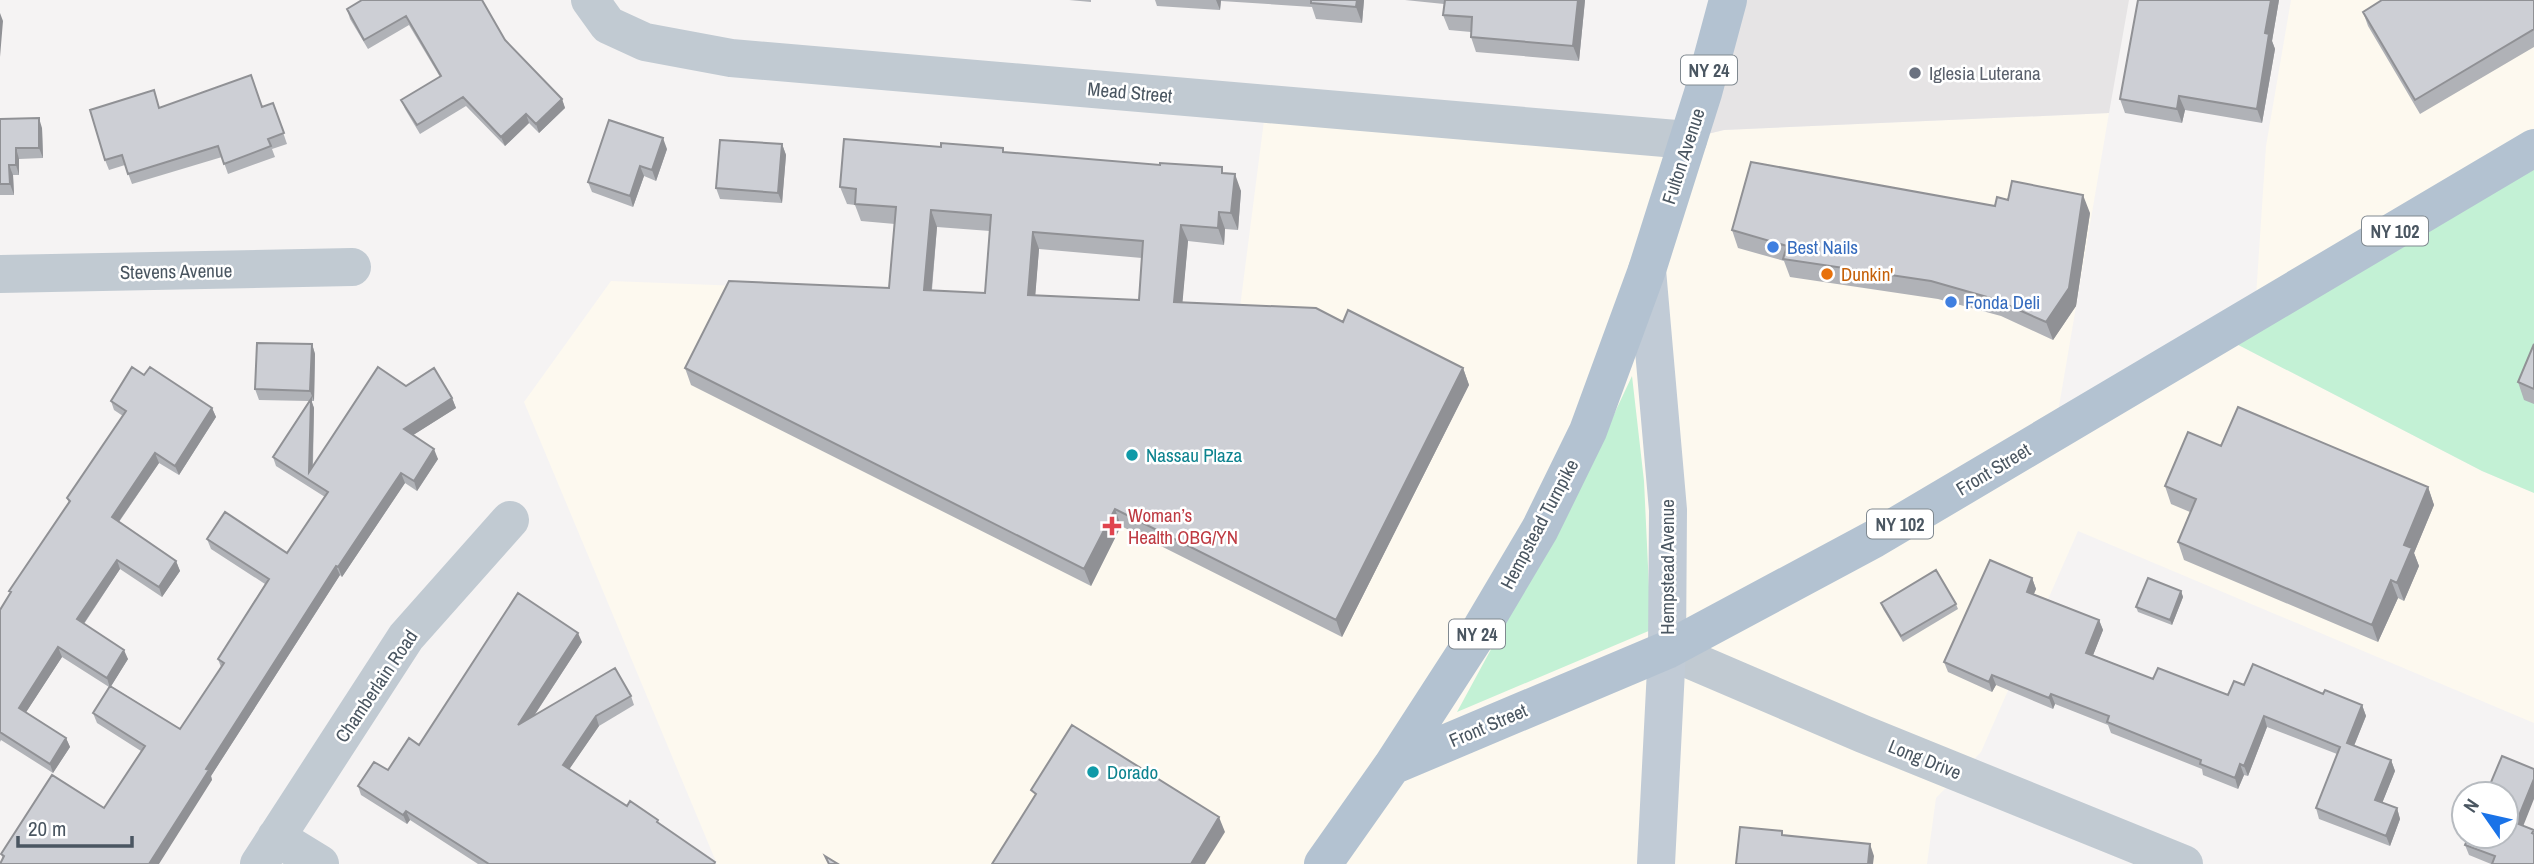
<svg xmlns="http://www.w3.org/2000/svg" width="2534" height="864" viewBox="0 0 2534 864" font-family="'Archivo Narrow',sans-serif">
	<rect width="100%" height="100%" fill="#f5f3f3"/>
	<path fill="#fdf9ef" d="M2291 0H2534V154L2223 337 2482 471 2534 493V723L2078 531 1981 752 1936 798 1927 864H717L524 402 611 281 741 286 1239 315 1267 97 1691 138 1724 130 2109 113 2056 424 2255 312 2266 146Z"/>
	<path fill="#e6e4e5" d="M1730 0H2129L2109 113 1724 130 1691 138Z"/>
	<path fill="#c3f1d5" d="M2534 154V493L2482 471 2223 337Z
		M1632 376 1644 481 1651 630 1457 712 1585 476Z"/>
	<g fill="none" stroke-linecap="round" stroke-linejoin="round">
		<path stroke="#c1cad2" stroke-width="38" d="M590 0 608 25 645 42 731 58 1688 140
			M0 274 352 267
			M1667 650 1863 734 2184 864
			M276 837 320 864
			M259 864 406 637 510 520"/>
		<path stroke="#c1cbd6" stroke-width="38" d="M1647 270 1668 510 1667 650 1656 864"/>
		<path stroke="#b3c2d1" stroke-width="38" d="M1392 766 1667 650 1874 539 2534 148
			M1323 864 1392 766 1482 627 1540 529 1588 431 1647 270 1703 93 1728 0"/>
	</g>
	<path fill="#b0b2b7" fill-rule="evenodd" d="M362 0 505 40 562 99 565 108 539 133 529 123 505 146 466 106 420 134 405 109 401 100 440 77 409 25 368 49 350 19 347 9Z
		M1069 0H1091V2Z
		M1155 0H1364L1362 23 1316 19 1312 7 1221 1 1220 10 1157 6Z
		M1405 0H1585L1579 61 1476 52 1471 37V32L1449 30 1443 15 1444 4Z
		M2138 0H2279L2272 41 2275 49 2262 123 2185 110 2182 123 2125 113 2120 99Z
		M2534 0V47L2420 114 2368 26 2363 12Z
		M273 103 287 144 272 149 275 157 228 174 222 157 132 184 125 165 109 170 105 160 160 107H262Z
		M0 119 42 128 43 158 19 159V175H13L14 195H0Z
		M782 144 786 155 782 203 720 199 716 188Z
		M941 147 1003 148 1004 152 1225 174 1241 191 1238 230 1225 229 1224 245 1188 241 1182 302 1343 322 1463 368 1469 385 1342 637 1121 526 1091 586 691 385 685 368 889 288 895 224 861 221 855 205 847 204 840 187ZM937 227 990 231 985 293 932 290ZM1039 249 1142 258 1139 300 1035 295Z
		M667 149 656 181 644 176 633 207 592 192 588 182Z
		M2008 200 2090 213 2076 306 2053 340 2001 316 1938 299 1790 277 1784 261 1738 248 1732 230 1995 206Z
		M312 344 315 354 314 401H311L314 408 313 466 406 386 452 398 456 408 413 435 438 459 417 491 405 483 342 577 340 575 211 776 212 780 3 859 1 854 104 808 141 751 97 723 93 713 109 687 62 657 26 712 66 738 70 747 53 773 1 740 0 742V610L10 593 9 591 69 503 67 498 123 416 114 410 111 401 144 375 212 408 216 417 179 475 159 463 119 522 176 561 180 571 162 597 120 569 84 624 128 659 111 686 180 729 221 667 218 659 265 584 211 549 207 539 287 553 325 497 276 466 273 457 309 401 259 400 255 389Z
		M2534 344V404L2524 400 2518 382Z
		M2221 446 2428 487 2434 505 2414 553 2419 566 2404 601 2398 598 2378 642 2184 560 2178 542 2190 512 2171 504 2165 486Z
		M2032 578 2036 589 2034 594 2099 620 2103 630 2093 655 2153 679 2228 695 2244 685 2323 694 2362 705 2366 716 2354 746 2391 760 2395 771 2382 803 2397 808 2400 819 2390 846 2319 819 2316 808 2337 754 2267 727 2248 776 2244 775 2238 789 2203 775 2202 769 2111 733 2108 725 2055 704 2053 709 1996 685 1992 692 1948 672 1944 662Z
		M2181 591 2183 597 2172 625 2138 612 2136 607Z
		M1881 603 1956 604 1958 609 1903 642 1883 609Z
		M582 642 534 716 631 696 634 705 599 726 569 769 627 806 659 824 716 864H478L410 820 407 824 361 795 358 786 388 770 419 745Z
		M2523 826 2534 831V864H2491L2469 855 2465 845Z"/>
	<path fill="#909195" d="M1216 0H1221L1220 10Z
		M1357 0H1364L1362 23 1356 7Z
		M1578 0H1585L1579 61 1573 46Z
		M2271 0H2279L2272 41 2275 49 2262 123 2257 109 2265 33Z
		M0 13 3 21 0 57Z
		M2179 96 2185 110 2182 123 2177 109Z
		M562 99 565 108 539 133 536 124Z
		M526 114 529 123 505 146 501 137Z
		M39 118 42 128 43 158 39 148Z
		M663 138 667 149 656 181 652 170Z
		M782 144 786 155 782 203 778 193Z
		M16 148 19 159V175L16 165Z
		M9 165 13 175 14 195 10 184Z
		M640 166 644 176 633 207 630 196Z
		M1235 174 1241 191 1238 230 1231 213Z
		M2083 195 2090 213 2076 306 2053 340 2046 322Z
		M931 210 937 227 930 307 924 290Z
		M1219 212 1225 229 1224 245 1218 228Z
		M1181 225 1188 241 1181 319 1174 302Z
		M1033 232 1039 249 1034 312 1028 295Z
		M312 344 315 354 314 401 310 391Z
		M1463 368 1469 385 1342 637 1336 620Z
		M452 398 456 408 407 439 404 429Z
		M311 399 314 408 312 482 309 472Z
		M212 408 216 417 179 475 175 466Z
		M434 449 438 459 417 491 414 481Z
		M155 453 159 463 115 527 112 517Z
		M401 473 405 483 342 577 338 567Z
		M2428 487 2434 505 2414 553 2419 566 2404 601 2397 583 2404 545Z
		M1115 509 1121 526 1091 586 1084 569Z
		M117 560 120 569 80 629 77 619Z
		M176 561 180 571 162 597 159 587Z
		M336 566 340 575 211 776 212 780 159 864H149L206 769Z
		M2032 578 2036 589 2030 602 2027 592Z
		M2391 580 2398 598 2378 642 2372 625Z
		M2181 591 2183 597 2172 625 2170 620Z
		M2099 620 2103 630 2090 663 2086 653Z
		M578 633 582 642 522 734 518 725Z
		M58 647 62 657 23 717 19 708Z
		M124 650 128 659 110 688 107 678Z
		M1992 675 1996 685 1992 692 1989 682Z
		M2051 694 2055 704 2053 709 2049 698Z
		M2362 705 2366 716 2351 753 2347 743Z
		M596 716 599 726 566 774 563 765Z
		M2264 716 2267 727 2248 776 2244 766Z
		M66 738 70 747 53 773 50 764Z
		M2391 760 2395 771 2379 811 2375 800Z
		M2240 764 2244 775 2238 789 2235 778Z
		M2534 779V799L2520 834 2516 823Z
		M2397 808 2400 819 2390 846 2386 836Z
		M406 811 410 820 407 824 403 815Z
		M1219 817 1225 832 1205 864H1191Z
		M1870 844 1874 856 1873 864H1868Z"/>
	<path fill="#cdcfd5" stroke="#909195" stroke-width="2" fill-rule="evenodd" d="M362 0H482L505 40 562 99 536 124 526 114 501 137 463 97 417 125 401 100 441 76 406 16 364 40 347 9Z
		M1311 0H1357L1356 7 1311 3Z
		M1445 0H1578L1573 46 1471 37 1472 17 1443 15Z
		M2138 0H2271L2265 33 2269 34 2257 109 2179 96 2177 109 2120 99Z
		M2382 0H2534V29L2415 100 2363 12Z
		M251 75 262 107 273 103 284 133 268 139 271 146 224 164 218 146 128 174 122 155 105 160 90 110 154 90 159 108Z
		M39 118V148H16V165H9L10 184H0V119Z
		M609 120 663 138 652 170 640 166 630 196 588 182Z
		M844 139 941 147V143L1003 148V152L1160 165V163L1222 167V173L1235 174 1231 213 1219 212 1218 228 1181 225 1174 302 1316 308 1343 322 1348 310 1463 368 1336 620 1115 509 1084 569 685 368 729 281 889 288 896 207 855 204 856 189 840 187ZM931 210 991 215 985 293 924 290ZM1033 232 1143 241 1139 300 1028 295Z
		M720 140 782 144 778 193 716 188Z
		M1751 162 1995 206 1997 197 2008 200 2012 181 2083 195 2069 288 2046 322 1994 299 1931 281 1783 259 1787 246 1732 230Z
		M257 343 312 344 310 391 255 389Z
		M2534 344V389L2518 382Z
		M132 367 144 375 150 367 212 408 175 466 155 453 112 517 176 561 159 587 117 560 77 619 124 650 107 678 58 647 19 708 66 738 50 764 0 732V610L11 592 9 591 70 501 67 498 126 411 111 401Z
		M378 367 406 386 434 368 452 398 404 429 434 449 414 481 401 473 338 567 336 566 206 769 209 770 149 864H0L4 856 1 854 52 775 104 808 145 746 93 713 110 686 180 729 224 663 218 659 269 579 207 539 225 512 287 553 328 492 273 457 311 399 309 472Z
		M2238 407 2428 487 2404 545 2412 548 2397 583 2391 580 2372 625 2178 542 2196 499 2165 486 2188 432 2221 446Z
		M1990 560 2032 578 2027 592 2099 620 2086 653 2153 679 2158 668 2228 695 2234 681 2244 685 2253 664 2323 694 2325 690 2362 705 2347 743 2391 760 2375 800 2397 808 2386 836 2316 808 2340 747 2264 716 2244 766 2240 764 2235 778 2200 764 2201 760 2107 722 2109 716 2051 694 2049 698 1992 675 1989 682 1944 662Z
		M1936 570 1956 604 1901 636 1881 603Z
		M2148 578 2181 591 2170 620 2136 607Z
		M518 593 578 633 518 725 615 668 631 696 596 716 563 765 627 806 630 801 658 820 657 822 715 862 714 864H489L406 811 403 815 358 786 374 762 388 770 409 738 419 745Z
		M1072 725 1219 817 1191 864H992L1036 794 1031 790Z
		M2502 756 2534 769V779L2516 823 2534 830 2532 833 2534 834V864H2492L2495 856 2465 845 2469 836H2506V794H2486Z
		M1740 827 1782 831V835L1870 844 1868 864H1736Z
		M825 856 838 864H829Z"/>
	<circle fill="#6b7280" stroke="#fff" stroke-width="2.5" cx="1915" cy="73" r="7"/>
	<g fill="#3f7fe0" stroke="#fff" stroke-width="2.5">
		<circle cx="1773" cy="247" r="7"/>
		<circle cx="1951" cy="302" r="7"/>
	</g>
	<circle fill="#e8710a" stroke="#fff" stroke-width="2.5" cx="1827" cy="274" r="7"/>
	<g fill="#0f9aa8" stroke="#fff" stroke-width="2.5">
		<circle cx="1132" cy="455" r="7"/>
		<circle cx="1093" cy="772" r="7"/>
	</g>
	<path fill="#e0444e" stroke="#fff" stroke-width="2.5" d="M1108.5 515.5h7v7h7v7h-7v7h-7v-7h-7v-7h7z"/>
	<g text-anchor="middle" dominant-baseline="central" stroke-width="5" stroke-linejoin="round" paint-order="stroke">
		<g fill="#fff" stroke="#808990" stroke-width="2">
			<rect x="1681" y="55.5" width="56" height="29" rx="5"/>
			<rect x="2362" y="216.5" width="66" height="29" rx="5"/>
			<rect x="1867" y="509.5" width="66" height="29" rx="5"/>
			<rect x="1449" y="619.5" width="56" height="29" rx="5"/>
		</g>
		<g font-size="18" font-weight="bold" fill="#4a5661">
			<text x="1709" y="70">NY 24</text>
			<text x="2395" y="231">NY 102</text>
			<text x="1900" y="524">NY 102</text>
			<text x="1477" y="634">NY 24</text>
		</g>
		<g font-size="19" fill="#5b616d" stroke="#fff" text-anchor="start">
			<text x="1929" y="73">Iglesia Luterana</text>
		</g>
		<g font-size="19" fill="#4a5661" stroke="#fff">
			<text transform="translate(1130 92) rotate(5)">Mead Street</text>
			<text transform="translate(1683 156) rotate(-72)">Fulton Avenue</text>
			<text transform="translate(176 271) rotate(-1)">Stevens Avenue</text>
			<text transform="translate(1993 469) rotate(-31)">Front Street</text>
			<text transform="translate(1539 524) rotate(-62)">Hempstead Turnpike</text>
			<text transform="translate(1667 567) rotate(-90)">Hempstead Avenue</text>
			<text transform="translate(376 686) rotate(-56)">Chamberlain Road</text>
			<text transform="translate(1488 725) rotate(-23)">Front Street</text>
			<text transform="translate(1925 759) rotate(22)">Long Drive</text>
		</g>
		<g font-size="19" fill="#366cbe" stroke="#fff" text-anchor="start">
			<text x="1787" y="247">Best Nails</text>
			<text x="1965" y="302">Fonda Deli</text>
		</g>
		<g font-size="19" fill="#c56008" stroke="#fff" text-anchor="start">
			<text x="1841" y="274">Dunkin'</text>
		</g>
		<g font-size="19" fill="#0d838f" stroke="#fff" text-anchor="start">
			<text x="1146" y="455">Nassau Plaza</text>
			<text x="1107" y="772">Dorado</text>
		</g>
		<g font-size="19" fill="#be3a42" stroke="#fff" text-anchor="start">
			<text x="1128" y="515">Woman’s<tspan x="1128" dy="22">Health OBG/YN</tspan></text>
		</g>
	</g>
	<g transform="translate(2485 815) rotate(304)"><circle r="33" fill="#ffffff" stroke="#b7bbc0" stroke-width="2"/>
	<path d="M0-5L12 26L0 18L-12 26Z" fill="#1a73e8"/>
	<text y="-10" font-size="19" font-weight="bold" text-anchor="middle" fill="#4a5661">N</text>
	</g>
	<path d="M18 836v10h114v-10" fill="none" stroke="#4a5661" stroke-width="3.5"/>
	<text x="28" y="836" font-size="21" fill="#4a5661" stroke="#ffffff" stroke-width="5" paint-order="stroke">20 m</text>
</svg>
